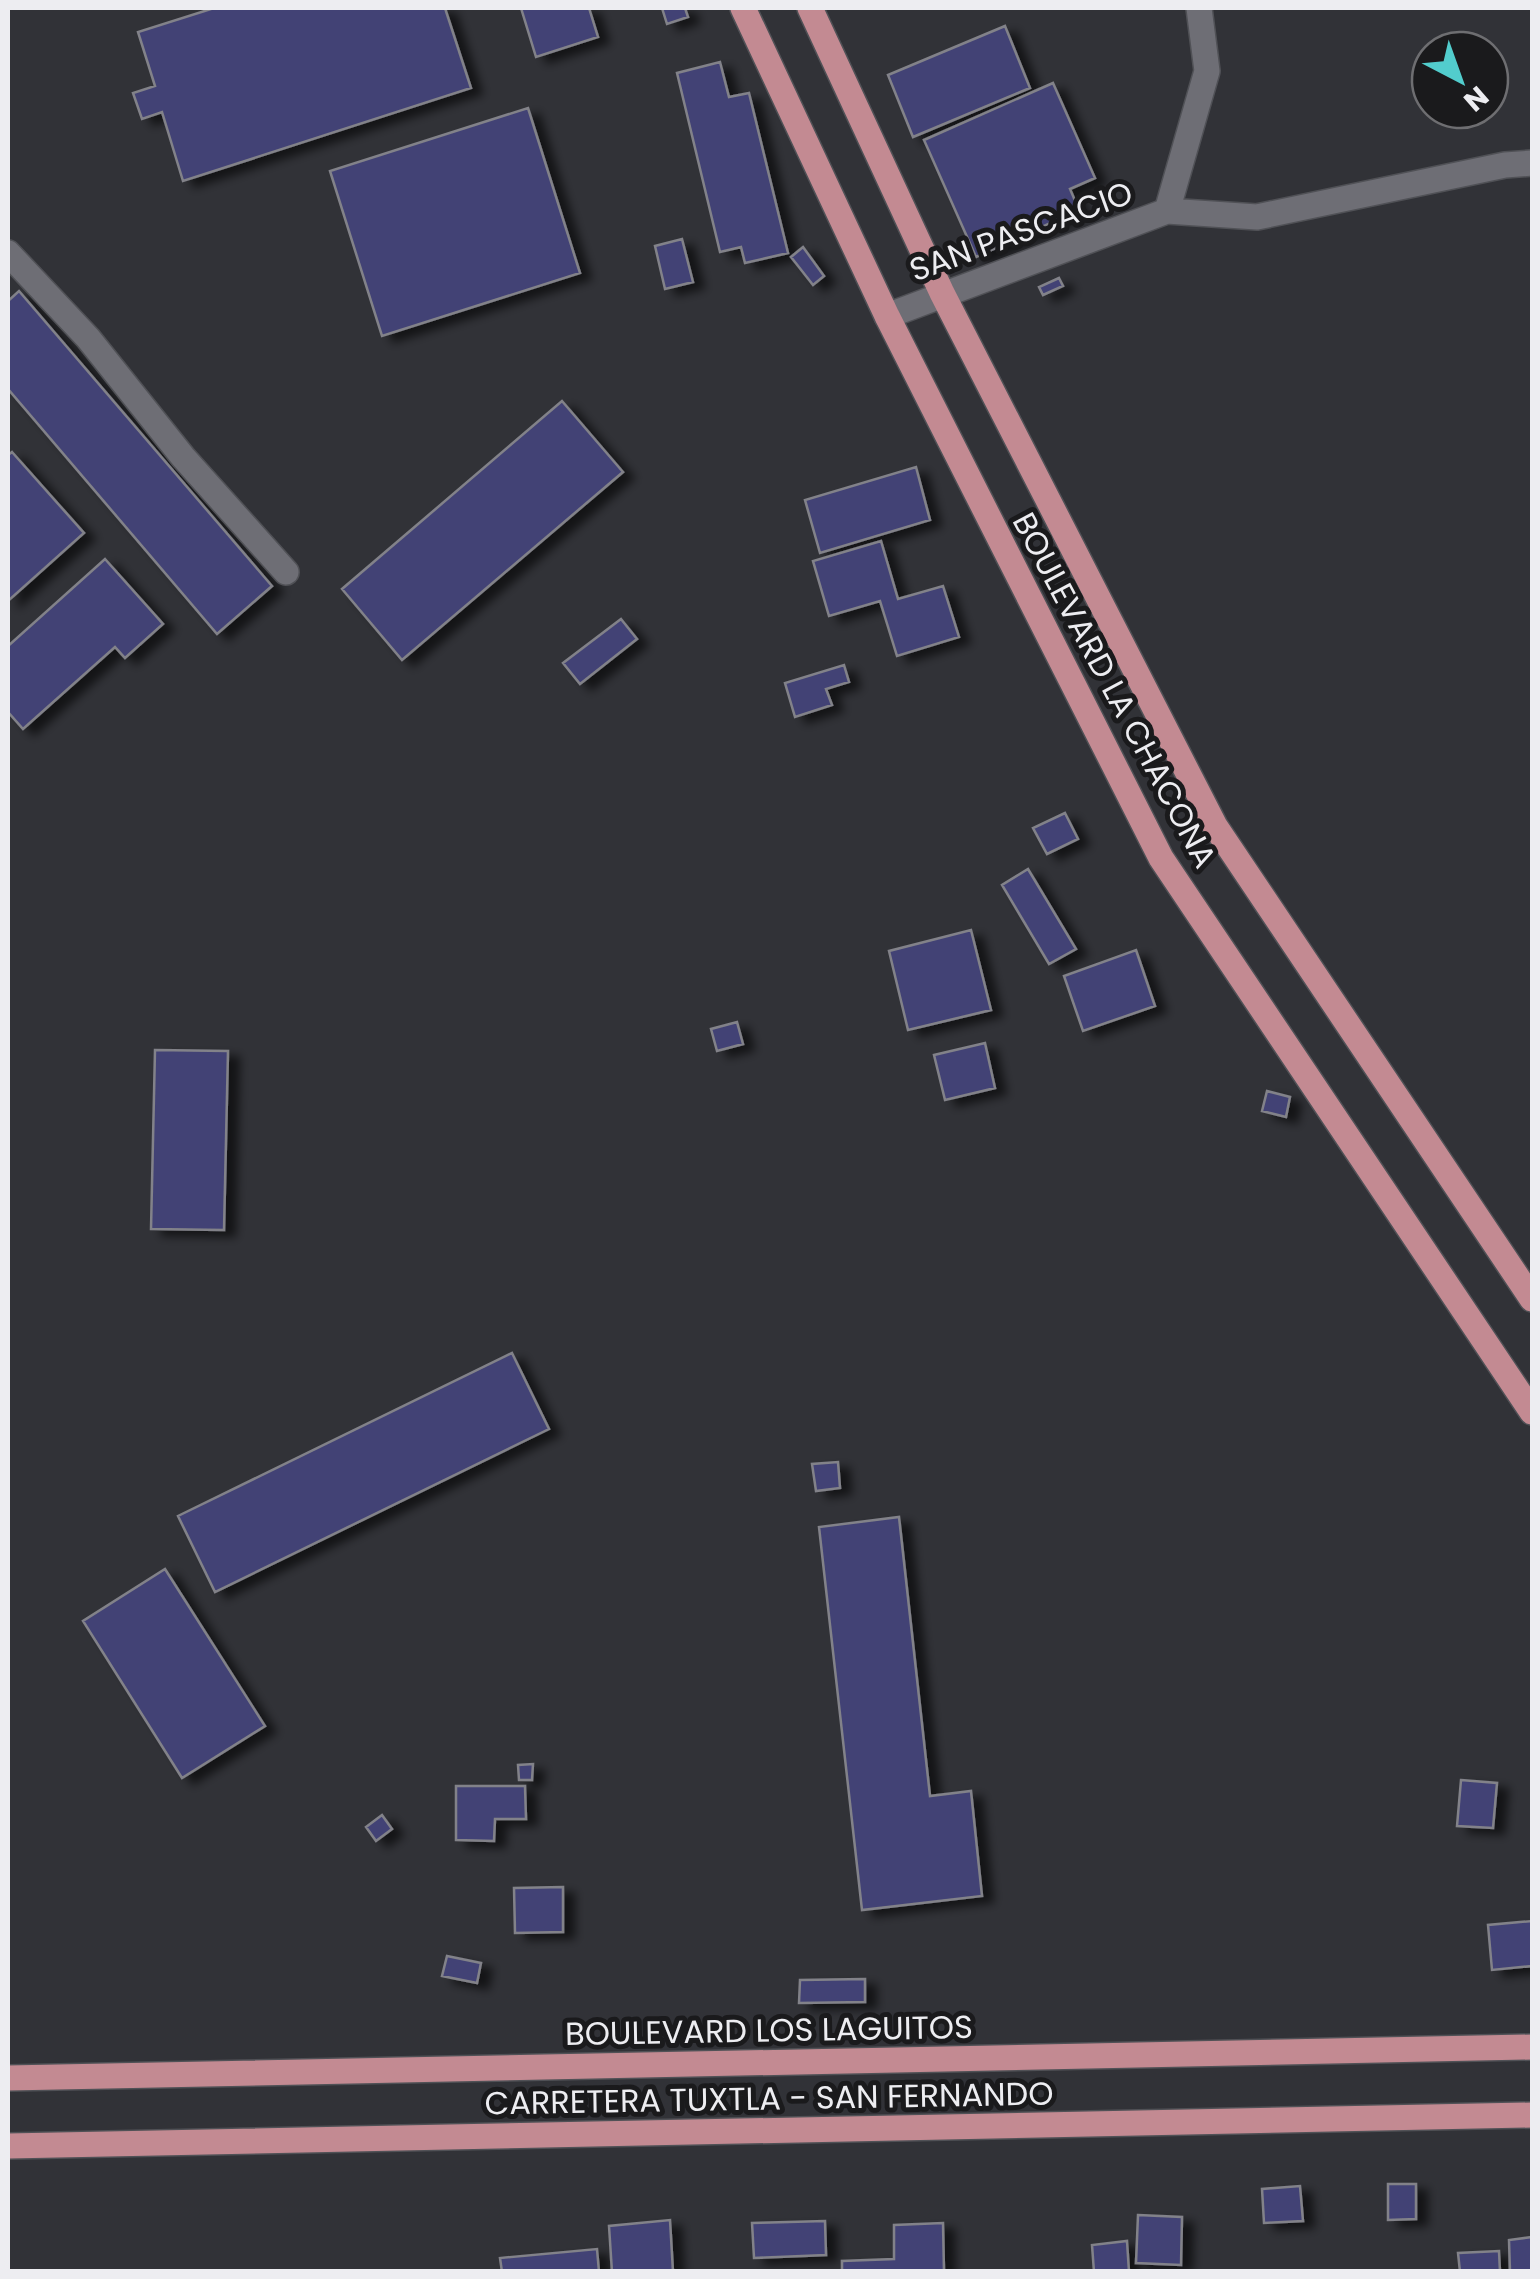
<svg xmlns="http://www.w3.org/2000/svg" width="1540" height="2279" viewBox="0 0 1540 2279" font-family="Poppins,sans-serif">
	<defs>
		<filter id="shadow"><feDropShadow dx="11" dy="6" stdDeviation="5" flood-color="#0009"/></filter>
	</defs>
	<rect width="100%" height="100%" fill="#313237"/>
	<path fill="#434375" stroke="#828289" stroke-width="2.5" filter="url(#shadow)" d="M214 8H445L471 88 183 181 162 112 142 119 133 93 155 86 138 32Z
		M521 8H589L598 37 536 57Z
		M662 8H685L688 17 667 24Z
		M1005 26 1030 88 913 137 888 75Z
		M720 62 729 97 749 93 788 253 745 263 741 247 720 252 677 73Z
		M1053 83 1095 178 1070 189 1079 210 976 257 924 140Z
		M528 108 580 273 382 336 330 171Z
		M682 239 693 282 665 289 655 246Z
		M803 247 824 276 813 285 791 257Z
		M1059 278 1063 286 1043 295 1039 287Z
		M19 291 272 586 217 634 8 389V301Z
		M562 401 623 472 402 660 342 589Z
		M12 452 84 533 8 601V455Z
		M916 467 930 520 820 553 805 500Z
		M881 541 898 599 943 586 959 637 897 656 880 601 829 616 813 561Z
		M105 559 163 624 125 658 115 647 23 729 8 712V646Z
		M621 619 637 639 580 684 563 663Z
		M844 665 849 682 826 689 832 705 795 717 785 683Z
		M1065 813 1078 839 1047 854 1033 828Z
		M1028 869 1076 949 1049 964 1002 885Z
		M971 930 991 1010 908 1030 889 951Z
		M1136 950 1155 1006 1083 1031 1064 976Z
		M737 1022 743 1044 717 1051 711 1029Z
		M985 1043 995 1088 945 1100 934 1055Z
		M155 1050 228 1051 224 1230 151 1229Z
		M1267 1091 1290 1097 1286 1117 1262 1111Z
		M512 1353 549 1429 215 1592 178 1516Z
		M838 1462 840 1488 816 1491 812 1464Z
		M899 1517 930 1796 971 1791 982 1896 862 1910 819 1527Z
		M165 1569 265 1726 182 1778 83 1621Z
		M533 1764 532 1780H519L518 1765Z
		M1461 1780 1497 1783 1493 1828 1457 1826Z
		M456 1786H525L526 1819H495L494 1841 456 1840Z
		M382 1815 392 1829 376 1841 366 1827Z
		M563 1887V1932L515 1933 514 1888Z
		M1532 1921V1966L1492 1970 1488 1925Z
		M447 1956 481 1963 477 1983 442 1976Z
		M865 1979V2002L799 2003 800 1980Z
		M1388 2184H1416V2219L1388 2220Z
		M1300 2186 1303 2221 1264 2223 1262 2189Z
		M1138 2215 1182 2217 1181 2265 1136 2263Z
		M670 2220 673 2272H612L609 2226Z
		M825 2221 826 2255 754 2258 752 2223Z
		M943 2223 944 2272H842V2261L894 2259V2225Z
		M1532 2237V2272H1510L1509 2240Z
		M1127 2241 1129 2272H1094L1092 2245Z
		M597 2249 599 2272H502L500 2258Z
		M1499 2251 1500 2272H1460L1458 2253Z"/>
	<g fill="none" stroke-linecap="round" stroke-linejoin="round">
		<g stroke="#505156" stroke-width="28">
			<path id="minor" d="M1167 211 1207 71 1199 8
				M8 253 88 338 183 457 286 572
				M887 316 1167 211 1257 217 1505 165 1532 163"/>
		</g>
		<g stroke="#505156" stroke-width="28">
			<path id="major" d="M743 8 887 316 1161 858 1532 1412
				M810 8 942 293 1215 826 1532 1299
				M8 2078 1532 2047
				M8 2146 1532 2115"/>
		</g>
		<use href="#minor" stroke="#6e6e75" stroke-width="25"/>
		<use href="#major" stroke="#c38a92" stroke-width="25"/>
	</g>
	<g text-anchor="middle" dominant-baseline="central" stroke-width="10" stroke-linejoin="round" paint-order="stroke">
		<g font-size="32" fill="#ededf1" stroke="#1a1a1c">
			<text transform="translate(1021 231) rotate(-20)">SAN PASCACIO</text>
			<text transform="translate(1115 690) rotate(62)">BOULEVARD LA CHACONA</text>
			<text transform="translate(769 2030) rotate(-1)">BOULEVARD LOS LAGUITOS</text>
			<text transform="translate(769 2098) rotate(-1)">CARRETERA TUXTLA - SAN FERNANDO</text>
		</g>
	</g>
	<rect width="1540" height="2279" fill="none" stroke="#ededf1" stroke-width="20"/>
	<g transform="translate(1460 80) rotate(139)"><circle r="48" fill="#1a1a1c" stroke="#6e6e71" stroke-width="2.5"/>
	<path d="M0-8L18 38L0 25L-18 38Z" fill="#52cdcd"/>
	<text y="-15" font-size="28" font-weight="bold" text-anchor="middle" fill="#ededf1">N</text>
	</g>
</svg>
